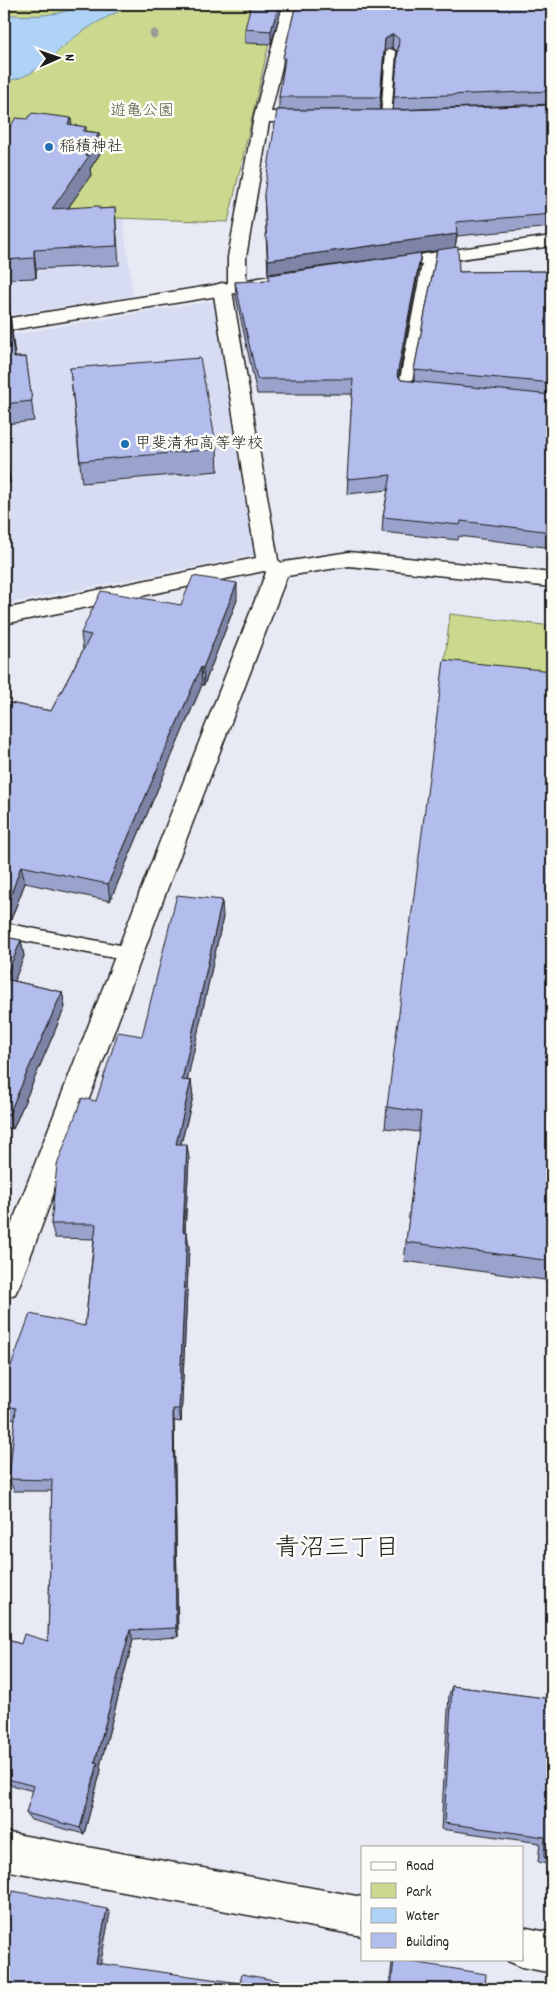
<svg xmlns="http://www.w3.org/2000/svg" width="556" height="1993" viewBox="0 0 556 1993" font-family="Dekko,'Klee One',sans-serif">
	<rect width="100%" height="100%" fill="#e7e9f4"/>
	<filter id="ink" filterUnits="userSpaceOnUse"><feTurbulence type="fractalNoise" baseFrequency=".02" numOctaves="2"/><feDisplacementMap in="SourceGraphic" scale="10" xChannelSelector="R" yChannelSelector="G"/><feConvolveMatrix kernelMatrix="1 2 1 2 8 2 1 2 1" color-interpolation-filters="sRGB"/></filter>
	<g filter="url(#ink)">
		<path fill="#d7dcf2" d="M4 214 123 218 133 296 4 316Z
			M218 300 266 553 4 604V336Z"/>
		<path fill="#cad98d" stroke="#737a54" d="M4 4H278L228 222 4 214Z
			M450 614 552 626V695L442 684Z"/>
		<path fill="#aed3f7" stroke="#748a9f" d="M88 4H133C117 12 100 20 85 30 57 47 39 79 4 81V14C32 18 62 15 88 4Z"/>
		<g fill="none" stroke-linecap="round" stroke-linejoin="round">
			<g stroke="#1c1c1c" stroke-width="3">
				<path id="lane" d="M391 49 396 52 391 117 386 120 381 117 386 52Z
					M429 256 435 259 411 387 421 389 423 392 417 396 400 393 398 390 423 259Z
					M4 923 130 947 136 949 139 954 136 959 130 961 4 937Z"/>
			</g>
			<g stroke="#1c1c1c" stroke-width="3">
				<path id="street" d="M283 4H297L271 112H313L319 114 321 117 319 120 313 122H269L246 257V287L244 291H232L278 560 289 570 286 575 278 577 264 571 4 624V609L256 558 213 289 215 285 222 283 228 285V257L254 117Z
					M153 882 162 885 166 892 20 1284 15 1294 4 1298V1244L140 892 144 885Z
					M4 1832 362 1897V1936L4 1870Z
					M522 1927 552 1933V1973L522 1967 508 1961 507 1959H522Z"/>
			</g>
			<g stroke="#1c1c1c" stroke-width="3">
				<path id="secondary" d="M552 236V246L383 270 377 269 374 265 377 261 383 260Z
					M271 276 278 278 280 282 278 286 4 331V319Z
					M349 552 552 573V587L349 566 287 576 166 892 162 899 153 902 144 899 140 892 267 570 270 565 278 563Z"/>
			</g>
			<use href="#lane" fill="#fdfcf7" fill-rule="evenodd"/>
			<use href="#street" fill="#fdfcf7" fill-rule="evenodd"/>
			<use href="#secondary" fill="#fdfcf7" fill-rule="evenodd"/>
		</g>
		<circle fill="#999d93" cx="154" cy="34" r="4.5"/>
		<path fill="#9aa3cc" stroke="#1c1c1c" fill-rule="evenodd" d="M283 4 271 44 245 43V29Z
			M296 4H552V104L393 110 398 52 392 47 384 52 380 110H279V97L283 71V58Z
			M552 105V227L457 236 455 247 459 272 552 271V548L459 536 458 540 382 532 383 517 388 490 347 494 352 394H257L236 297 235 282 269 280 386 258 268 274 264 194 403 110ZM437 250 414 370V381L401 380 399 377 419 267 421 253Z
			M72 125 86 127V131L99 133 101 152 90 169 91 175 68 208 99 209 115 208 119 265 36 269V278L6 279 15 357H26L34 421 4 424V134Z
			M70 368 217 449 218 471 82 483Z
			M4 429 10 483 4 484Z
			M237 600 204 685H202L110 901 25 883 10 922H4V702L51 711 83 650 81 633 181 605Z
			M552 671V1281L404 1261 419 1132 385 1128 387 1107Z
			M223 917 187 1080 191 1081 193 1097 181 1144 189 1159 185 1232 189 1247 181 1422 174 1421 178 1637 133 1640 100 1766 101 1770 84 1834 31 1820 26 1813 33 1791 4 1783V1639L21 1644 48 1641 52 1491H14L9 1479 15 1419 4 1416V1385L85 1326 94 1239 55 1238 51 1224 96 1101 142 1036Z
			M4 937 21 940 24 956 14 981 62 992 65 1007 13 1129 4 1127Z
			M452 1686 552 1699V1865L538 1862 540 1843 441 1829 449 1694Z
			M394 1959 485 1989H389L392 1963Z"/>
		<path fill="#7d84a6" stroke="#1c1c1c" d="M279 4H283L271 44V31Z
			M393 34 392 47 384 52 380 110 385 39Z
			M71 118 73 137 68 124Z
			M99 133 101 152 90 169 91 175 54 228 52 209Z
			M457 234 455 248 421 253 419 267 396 390 397 375 421 253 268 274V260Z
			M34 250 36 269V278L34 258Z
			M4 267 6 279 17 377 4 318Z
			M4 429 10 483 7 464 4 437Z
			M237 583V600L204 685 203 668Z
			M201 667 202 685 110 901 108 884Z
			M21 866 25 883 10 922 7 906Z
			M222 900 223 917 184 1096 182 1080Z
			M21 940 24 956 9 995 5 979Z
			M62 992 65 1007 13 1129 9 1114Z
			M191 1081 193 1097 177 1159 176 1144Z
			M187 1144 189 1159 184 1247 183 1232Z
			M187 1232 189 1247 181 1422 179 1409Z
			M173 1409 174 1421 178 1637 176 1628Z
			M130 1630 133 1640 100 1766 101 1770 84 1834 80 1828 95 1762Z
			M107 1909 110 1913 100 1967 96 1963Z"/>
		<path fill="#b3bded" stroke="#1c1c1c" d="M251 4H279L271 31 245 29Z
			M296 4H397L494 8 501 4H552V91L394 97 399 39 393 34 385 39 380 97H279L285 58H283Z
			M552 105V214L456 222 457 234 268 260 264 194 277 110H403Z
			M32 113 71 118 68 124 86 127 83 131 99 133 85 155 89 156 52 209 99 206V209L115 208 117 246 34 250V258L4 260V134H5L16 118 27 119Z
			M458 247 459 272 552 271V383L414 370 437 250Z
			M421 253 397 375 401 380 552 395V532L461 521 460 525 383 517 391 475 347 479 353 379H257L235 282 269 280V275Z
			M4 269 7 297H4Z
			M9 312 14 358 26 357 32 401 4 404V313Z
			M200 358 217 449 80 461 70 368Z
			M4 437 7 464H4Z
			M193 576 237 583 203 668 201 667 108 884 21 866 7 906 4 905V702L51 711 91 635 81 633 101 591 181 605Z
			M444 660 552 671V1261L406 1242 421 1112 387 1107Z
			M177 895 222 900 182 1080 191 1081 176 1144H187L183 1232H187L179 1409H173L176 1628 130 1630 95 1762 98 1763 80 1828 26 1813 34 1786 4 1778V1639L21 1644 24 1634 48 1641 52 1480 9 1479 16 1408 4 1405V1385L30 1314 85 1326 96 1224H51L57 1165 82 1098 96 1101 118 1032 142 1036Z
			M4 937 21 940 5 979 62 992 9 1114 4 1113Z
			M452 1686 552 1699V1858L544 1857 545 1837 444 1823Z
			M13 1891 107 1909 96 1963 240 1983 242 1974 311 1987V1989H4V1894L12 1896Z
			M394 1959 486 1974 485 1989H391Z"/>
	</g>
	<g fill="#1f6fb2" stroke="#fdfcf7" stroke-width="2">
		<circle cx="49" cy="147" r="5"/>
		<circle cx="125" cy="444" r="5"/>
	</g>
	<g text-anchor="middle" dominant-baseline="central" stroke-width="5" stroke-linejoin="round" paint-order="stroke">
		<g font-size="16" fill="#595e44" stroke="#fdfcf7">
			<text x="142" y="111">遊亀公園</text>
		</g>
		<g font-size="16" fill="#1c1c1c" stroke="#fdfcf7" text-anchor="start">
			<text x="59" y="147">稲積神社</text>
			<text x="135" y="444">甲斐清和高等学校</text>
		</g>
		<g font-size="25" fill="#1c1c1c" stroke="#fdfcf7">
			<text x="337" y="1550">青沼三丁目</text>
		</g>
	</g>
	<rect width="556" height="1993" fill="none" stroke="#fdfcf7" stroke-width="20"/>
	<rect x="10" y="10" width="536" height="1973" fill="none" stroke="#1c1c1c" stroke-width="2" filter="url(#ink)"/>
	<rect x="361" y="1846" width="162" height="115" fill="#fdfcf7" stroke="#a3a29f"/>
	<rect x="371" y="1862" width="25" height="8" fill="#fdfcf7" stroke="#a3a29f"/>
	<text x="406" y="1870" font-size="15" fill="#1c1c1c">Road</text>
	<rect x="371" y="1883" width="25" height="15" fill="#cad98d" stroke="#a3a29f"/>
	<text x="406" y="1896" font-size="15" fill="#1c1c1c">Park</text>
	<rect x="371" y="1908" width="25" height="15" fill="#aed3f7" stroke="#a3a29f"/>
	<text x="406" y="1920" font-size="15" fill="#1c1c1c">Water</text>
	<rect x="371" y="1933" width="25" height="15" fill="#b3bded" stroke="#a3a29f"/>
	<text x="406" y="1946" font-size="15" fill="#1c1c1c">Building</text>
	<g transform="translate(58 58) rotate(88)" stroke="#fdfcf7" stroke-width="4" paint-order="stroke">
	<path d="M0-4L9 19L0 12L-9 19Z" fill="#1c1c1c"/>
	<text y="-8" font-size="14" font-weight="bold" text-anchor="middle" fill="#1c1c1c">N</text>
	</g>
</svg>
